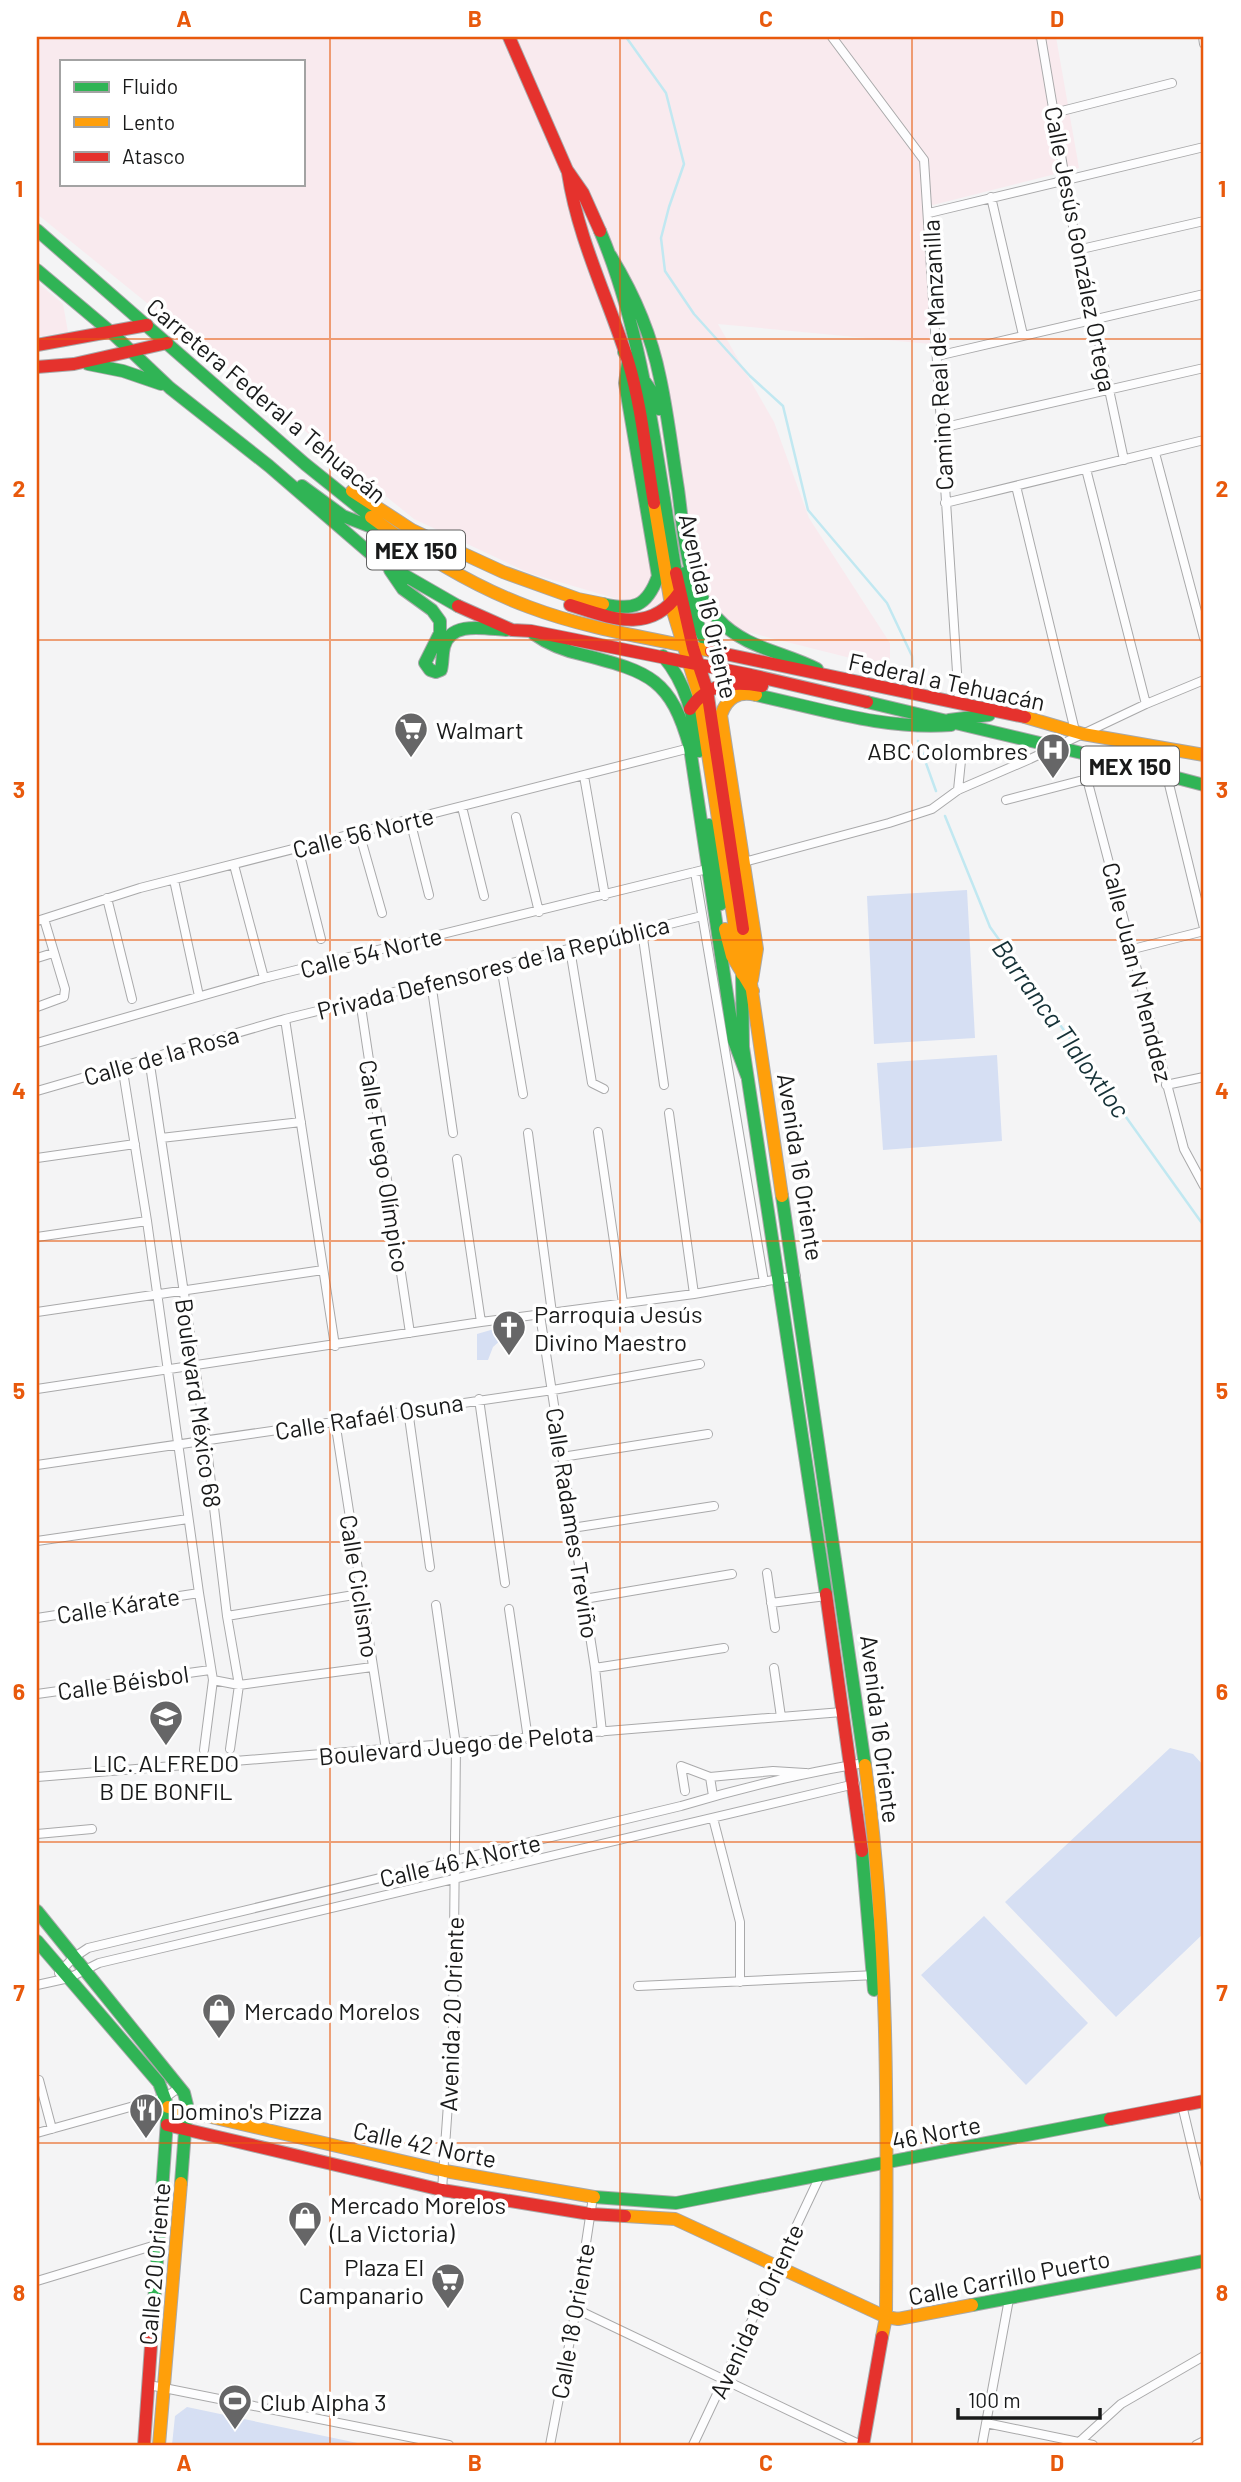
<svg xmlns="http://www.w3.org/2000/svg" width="1241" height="2482" viewBox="0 0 1241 2482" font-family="Barlow,sans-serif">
	<rect width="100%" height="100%" fill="#f4f4f5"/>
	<path fill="#f9eaee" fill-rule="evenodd" d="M37 37H1056L1079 168 925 207 930 344 718 324 774 422 809 518 890 643V668L624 601 529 573 414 519 37 214ZM61 61H303V184H61Z
		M37 282 63 304 68 332 37 337Z"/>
	<path fill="#d6dff3" d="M967 890 975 1038 874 1044 867 896Z
		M997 1055 1002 1141 883 1150 877 1063Z
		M501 1327 503 1338 493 1347 488 1360H477V1334Z
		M1170 1748 1193 1754 1204 1766V1933L1116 2017 1005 1902Z
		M984 1916 1088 2023 1026 2085 921 1975Z
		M187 2407 367 2445H172L175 2416Z"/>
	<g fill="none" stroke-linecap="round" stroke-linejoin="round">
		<path stroke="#c1e8f1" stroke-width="2.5" d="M626 37 666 93 684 164 669 207 661 238 665 271 694 314 750 376 783 406 808 510 887 603 912 656 913 679
			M918 741 936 791
			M945 816 990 927 1204 1226"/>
		<g stroke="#a9a9aa" stroke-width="10">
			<path id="street" d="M832 37 924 160 959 703
				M1041 37 1077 250 1094 319 1124 460
				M1203 37 1204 44
				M1054 113 1172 83
				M991 197 1023 335
				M929 213 1204 147
				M1077 250 1204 221
				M937 356 1204 294
				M941 428 1204 368
				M1155 453 1204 638
				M1086 469 1146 704
				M1016 486 1075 731
				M945 503 1204 440
				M1086 754 1087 779 1184 1149 1204 1186
				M584 776 605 896
				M1167 776 1204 928
				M958 790 962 751
				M1006 800 1087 779
				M462 807 484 896
				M516 817 539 912
				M410 820 429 895
				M359 832 382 913
				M298 848 321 939
				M744 862 889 823 932 809 958 790 1030 759 1146 704 1204 680
				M234 865 264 978
				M695 872 764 1282
				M174 880 199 996
				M107 898 132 999
				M37 921 140 888 690 748
				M642 931 664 1085
				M570 949 592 1083 604 1089
				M1133 949 1204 931
				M37 958 53 953
				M501 966 523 1094
				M431 982 453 1133
				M360 1000 410 1333
				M37 1007 64 997 65 989 44 919
				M285 1019 335 1346
				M37 1043 264 978 707 869
				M149 1058 206 1441 227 1616 239 1685 230 1749
				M122 1065 147 1221 199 1593 213 1680 204 1750
				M1166 1085 1204 1077
				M37 1091 285 1019 702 916
				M669 1113 694 1294
				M598 1132 623 1303
				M528 1133 552 1313
				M161 1138 301 1122
				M37 1158 135 1144
				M457 1159 481 1322
				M37 1237 147 1221
				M37 1312 323 1270
				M540 1315 595 1668 602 1732
				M37 1389 481 1322 694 1294 796 1276
				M479 1399 505 1583
				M408 1410 430 1567
				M335 1421 386 1750
				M562 1457 708 1434
				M37 1465 553 1390 700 1364
				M572 1528 714 1506
				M37 1541 188 1519
				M767 1573 775 1628
				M584 1599 732 1574
				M771 1603 826 1596
				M436 1605 456 1745 453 2032 442 2190
				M509 1609 528 1739
				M227 1616 360 1594
				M37 1618 199 1593
				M595 1668 724 1648
				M774 1668 781 1717
				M213 1680 239 1685 372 1667
				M37 1694 210 1670
				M37 1777 842 1712
				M710 1777 713 1796
				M685 1791 681 1766 710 1777 773 1771 805 1773
				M713 1818 740 1922V1982
				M37 1834 92 1829
				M59 1973 73 1958 88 1948 681 1806C741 1788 803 1773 864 1763
				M37 1985 69 1978 99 1963 855 1784
				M638 1986 876 1975
				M39 2080 52 2129
				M1182 2105 1204 2197
				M37 2133 166 2097 180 2087
				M37 2281 159 2244
				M576 2309 861 2445
				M149 2385 449 2445
				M986 2423 1093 2445
				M550 2445 576 2309 593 2197
				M693 2445 820 2176
				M982 2445 1009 2299
				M1076 2445 1121 2404 1204 2356
				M1196 2445 1204 2441"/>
		</g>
		<g stroke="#a9a9aa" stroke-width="14">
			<path id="fast" d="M37 230 305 464 371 517
				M600 231C644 334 657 462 676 573
				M610 255C634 294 651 333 660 378 668 415 672 452 678 489 684 532 685 586 718 619 744 648 784 652 817 669
				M37 270 112 333 170 388 269 466 378 560 458 606
				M624 352 654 395 659 409
				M88 364 123 371 161 384
				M302 486 343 516 387 533
				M390 570 403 589 432 610 440 621V633L425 663 430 670 436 672 441 670C443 662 442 655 444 647 450 620 487 629 506 630
				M685 573C690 603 696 628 713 653
				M603 604C633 611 647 607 658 576L625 383 628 362
				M534 634C549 645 566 651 584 655 650 672 671 679 690 748L734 1041 747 1076
				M663 656C687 684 693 716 699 751
				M756 695C822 709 884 730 951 725
				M867 702 1086 754 1204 785
				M949 720 989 715
				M709 825 721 904
				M742 974 743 1047 826 1594
				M782 1196 865 1765
				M862 1851 874 1990
				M37 1911 184 2093 187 2105 181 2183
				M37 1941 159 2083 168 2107 154 2303
				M594 2197 676 2203 1110 2119
				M972 2305 1204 2261"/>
		</g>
		<g stroke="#a9a9aa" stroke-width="14">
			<path id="slow" d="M352 491 412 530 503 572 578 599 603 604
				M654 503 671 605 699 696 742 974
				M371 517C419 553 472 586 529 607 587 629 650 638 711 651
				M417 544 458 561
				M1025 717 1083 734 1204 755
				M725 929 732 956 753 991
				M743 929 782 1196
				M752 980 757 949 721 715C727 697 739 691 756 695
				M865 1765C890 1947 887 2134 886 2317L882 2337
				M168 2107 445 2171 594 2197
				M625 2216 675 2219 886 2317 898 2319 972 2305
				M159 2445 181 2183"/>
		</g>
		<g stroke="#a9a9aa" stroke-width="14">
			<path id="jam" d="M509 37 567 170 583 193 600 231
				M568 173C578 239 608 298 628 361 642 407 646 456 654 503
				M37 345 147 325
				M37 367 74 364 167 343
				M676 573 693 648 707 690 743 929
				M570 605C611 618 650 635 679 593
				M458 606 512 630 531 631 751 675 867 702
				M711 651 1025 717
				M690 709C707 683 733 681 762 686
				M826 1594 862 1851
				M1110 2119 1204 2101
				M167 2125 442 2190 590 2214 625 2216
				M144 2445 154 2303
				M863 2445 882 2337"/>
		</g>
		<use href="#street" stroke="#fdfdfe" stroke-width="8"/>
		<use href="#fast" stroke="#30b455" stroke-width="12"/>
		<use href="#slow" stroke="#ff9f0a" stroke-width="12"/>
		<use href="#jam" stroke="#e5322d" stroke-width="12"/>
	</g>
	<path fill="none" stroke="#e8590c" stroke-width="2" stroke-opacity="0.55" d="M330 37V2445M620 37V2445M912 37V2445M37 339H1204M37 640H1204M37 940H1204M37 1241H1204M37 1542H1204M37 1842H1204M37 2143H1204"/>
	<defs>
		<g id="supermarket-pin" transform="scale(1.75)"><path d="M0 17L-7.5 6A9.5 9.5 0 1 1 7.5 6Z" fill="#666667" stroke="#fff"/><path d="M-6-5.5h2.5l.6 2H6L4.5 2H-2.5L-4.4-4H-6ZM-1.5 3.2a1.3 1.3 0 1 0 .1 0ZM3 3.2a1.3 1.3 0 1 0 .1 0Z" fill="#fff"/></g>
		<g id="hospital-pin" transform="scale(1.75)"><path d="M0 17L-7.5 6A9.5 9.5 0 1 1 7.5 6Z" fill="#666667" stroke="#fff"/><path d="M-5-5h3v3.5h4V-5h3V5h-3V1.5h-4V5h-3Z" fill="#fff"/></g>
		<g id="church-pin" transform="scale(1.75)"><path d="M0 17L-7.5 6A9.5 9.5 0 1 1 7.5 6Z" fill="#666667" stroke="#fff"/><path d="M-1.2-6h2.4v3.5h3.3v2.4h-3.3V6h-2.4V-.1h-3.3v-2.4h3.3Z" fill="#fff"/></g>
		<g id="school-pin" transform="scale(1.75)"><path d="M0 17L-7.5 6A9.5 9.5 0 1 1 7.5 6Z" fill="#666667" stroke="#fff"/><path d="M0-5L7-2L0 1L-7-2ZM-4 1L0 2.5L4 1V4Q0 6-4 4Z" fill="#fff"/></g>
		<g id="shop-pin" transform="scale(1.75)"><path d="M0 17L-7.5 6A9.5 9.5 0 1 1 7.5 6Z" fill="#666667" stroke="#fff"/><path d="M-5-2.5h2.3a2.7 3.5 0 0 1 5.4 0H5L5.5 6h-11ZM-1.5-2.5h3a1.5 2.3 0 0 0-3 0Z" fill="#fff"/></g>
		<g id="restaurant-pin" transform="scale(1.75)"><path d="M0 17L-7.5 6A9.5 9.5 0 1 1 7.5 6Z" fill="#666667" stroke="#fff"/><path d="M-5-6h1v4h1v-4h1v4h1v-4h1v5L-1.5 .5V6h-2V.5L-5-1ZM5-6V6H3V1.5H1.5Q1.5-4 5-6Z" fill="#fff"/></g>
		<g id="stadium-pin" transform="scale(1.75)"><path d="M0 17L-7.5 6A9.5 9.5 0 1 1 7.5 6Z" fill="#666667" stroke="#fff"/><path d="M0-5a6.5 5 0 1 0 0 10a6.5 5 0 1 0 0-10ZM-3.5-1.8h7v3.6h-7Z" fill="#fff"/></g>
	</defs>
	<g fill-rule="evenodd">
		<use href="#supermarket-pin" x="411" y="729"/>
		<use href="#hospital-pin" x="1053" y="750"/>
		<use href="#church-pin" x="509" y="1327"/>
		<use href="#school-pin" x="166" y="1717"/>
		<use href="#shop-pin" x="219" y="2010"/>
		<use href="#restaurant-pin" x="146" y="2110"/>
		<use href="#shop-pin" x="305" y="2218"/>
		<use href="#supermarket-pin" x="448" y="2280"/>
		<use href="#stadium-pin" x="235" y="2401"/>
	</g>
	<g text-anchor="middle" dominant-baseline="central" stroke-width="7" stroke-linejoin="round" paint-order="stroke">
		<g fill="#fff" stroke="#5e5f5f" stroke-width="2">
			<rect x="367" y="530.5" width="98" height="39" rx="5"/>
			<rect x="1081" y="746.5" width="98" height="39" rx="5"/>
		</g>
		<g font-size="23" font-weight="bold" fill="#191a1a">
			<text x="416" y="550">MEX 150</text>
			<text x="1130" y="766">MEX 150</text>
		</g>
		<g font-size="24" fill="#191a1a" stroke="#fff">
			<text transform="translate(1081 249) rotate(79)">Calle Jesús González Ortega</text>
			<text transform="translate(937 355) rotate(-93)">Camino Real de Manzanilla</text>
			<text transform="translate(267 400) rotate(40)">Carretera Federal a Tehuacán</text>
			<text transform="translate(709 606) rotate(77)">Avenida 16 Oriente</text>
			<text transform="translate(947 681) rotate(12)">Federal a Tehuacán</text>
			<text transform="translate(363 832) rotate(-14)">Calle 56 Norte</text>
			<text transform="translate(371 952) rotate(-14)">Calle 54 Norte</text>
			<text transform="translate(493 967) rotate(-14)">Privada Defensores de la República</text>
			<text transform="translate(1138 972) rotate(76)">Calle Juan N Menddez</text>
			<text transform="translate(161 1055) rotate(-16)">Calle de la Rosa</text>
			<text transform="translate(385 1166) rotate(81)">Calle Fuego Olímpico</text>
			<text transform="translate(801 1167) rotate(81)">Avenida 16 Oriente</text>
			<text transform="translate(199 1403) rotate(82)">Boulevard México 68</text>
			<text transform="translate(369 1416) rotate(-9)">Calle Rafaél Osuna</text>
			<text transform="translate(573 1523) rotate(81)">Calle Radames Treviño</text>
			<text transform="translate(360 1586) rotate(81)">Calle Ciclismo</text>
			<text transform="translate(118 1605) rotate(-9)">Calle Kárate</text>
			<text transform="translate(123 1682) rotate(-8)">Calle Béisbol</text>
			<text transform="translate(881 1729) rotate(83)">Avenida 16 Oriente</text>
			<text transform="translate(456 1744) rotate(-5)">Boulevard Juego de Pelota</text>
			<text transform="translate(460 1860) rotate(-13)">Calle 46 A Norte</text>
			<text transform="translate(451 2014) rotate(-88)">Avenida 20 Oriente</text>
			<text transform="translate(936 2132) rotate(-11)">46 Norte</text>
			<text transform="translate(425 2144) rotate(12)">Calle 42 Norte</text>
			<text transform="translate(154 2264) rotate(-85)">Calle 20 Oriente</text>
			<text transform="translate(1009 2277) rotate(-11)">Calle Carrillo Puerto</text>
			<text transform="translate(756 2311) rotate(-65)">Avenida 18 Oriente</text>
			<text transform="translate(572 2321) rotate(-80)">Calle 18 Oriente</text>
		</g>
		<g font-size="24" fill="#191a1a" stroke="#fff" text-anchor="start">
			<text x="436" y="729">Walmart</text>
			<text x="1028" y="750" text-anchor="end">ABC Colombres</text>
			<text x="534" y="1313">Parroquia Jesús<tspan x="534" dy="28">Divino Maestro</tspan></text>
			<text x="166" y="1762" text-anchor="middle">LIC. ALFREDO<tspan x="166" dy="28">B DE BONFIL</tspan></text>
			<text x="244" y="2010">Mercado Morelos</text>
			<text x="170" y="2110">Domino's Pizza</text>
			<text x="330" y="2204">Mercado Morelos<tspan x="330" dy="28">(La Victoria)</tspan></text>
			<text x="424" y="2266" text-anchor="end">Plaza El<tspan x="424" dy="28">Campanario</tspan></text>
			<text x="260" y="2401">Club Alpha 3</text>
		</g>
		<g font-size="26" font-style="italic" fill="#153137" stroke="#fff">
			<text transform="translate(1062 1028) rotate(54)">Barranca Tlaloxtloc</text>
		</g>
	</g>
	<rect width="1241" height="2482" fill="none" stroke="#ffffff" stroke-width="77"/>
	<rect x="60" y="60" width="245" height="126" fill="#ffffff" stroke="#a3a3a3" stroke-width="2"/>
	<rect x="74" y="82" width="35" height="10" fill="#30b455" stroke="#a3a3a3" stroke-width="2"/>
	<text x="122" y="94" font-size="21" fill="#191a1a">Fluido</text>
	<rect x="74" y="117" width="35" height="10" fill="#ff9f0a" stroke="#a3a3a3" stroke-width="2"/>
	<text x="122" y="130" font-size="21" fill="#191a1a">Lento</text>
	<rect x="74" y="152" width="35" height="10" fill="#e5322d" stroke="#a3a3a3" stroke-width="2"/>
	<text x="122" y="164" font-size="21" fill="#191a1a">Atasco</text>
	<path d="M958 2408v10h142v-10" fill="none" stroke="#191a1a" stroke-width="3.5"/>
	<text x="968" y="2408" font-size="21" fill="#191a1a" stroke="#ffffff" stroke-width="5" paint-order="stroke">100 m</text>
	<rect x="38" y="38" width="1164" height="2406" fill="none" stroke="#e8590c" stroke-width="2.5"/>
	<g font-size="23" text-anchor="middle" font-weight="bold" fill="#e8590c">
		<text x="184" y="27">A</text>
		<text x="475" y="27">B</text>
		<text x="766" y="27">C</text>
		<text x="1057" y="27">D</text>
		<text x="19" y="197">1</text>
		<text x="1222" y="197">1</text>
		<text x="19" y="497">2</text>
		<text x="1222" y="497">2</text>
		<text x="19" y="798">3</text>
		<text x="1222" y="798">3</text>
		<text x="19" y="1099">4</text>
		<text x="1222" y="1099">4</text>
		<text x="19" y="1399">5</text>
		<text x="1222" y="1399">5</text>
		<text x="19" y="1700">6</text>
		<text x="1222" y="1700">6</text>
		<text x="19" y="2001">7</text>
		<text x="1222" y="2001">7</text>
		<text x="19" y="2301">8</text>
		<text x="1222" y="2301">8</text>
		<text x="184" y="2471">A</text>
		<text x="475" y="2471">B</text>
		<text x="766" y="2471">C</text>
		<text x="1057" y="2471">D</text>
	</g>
</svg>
